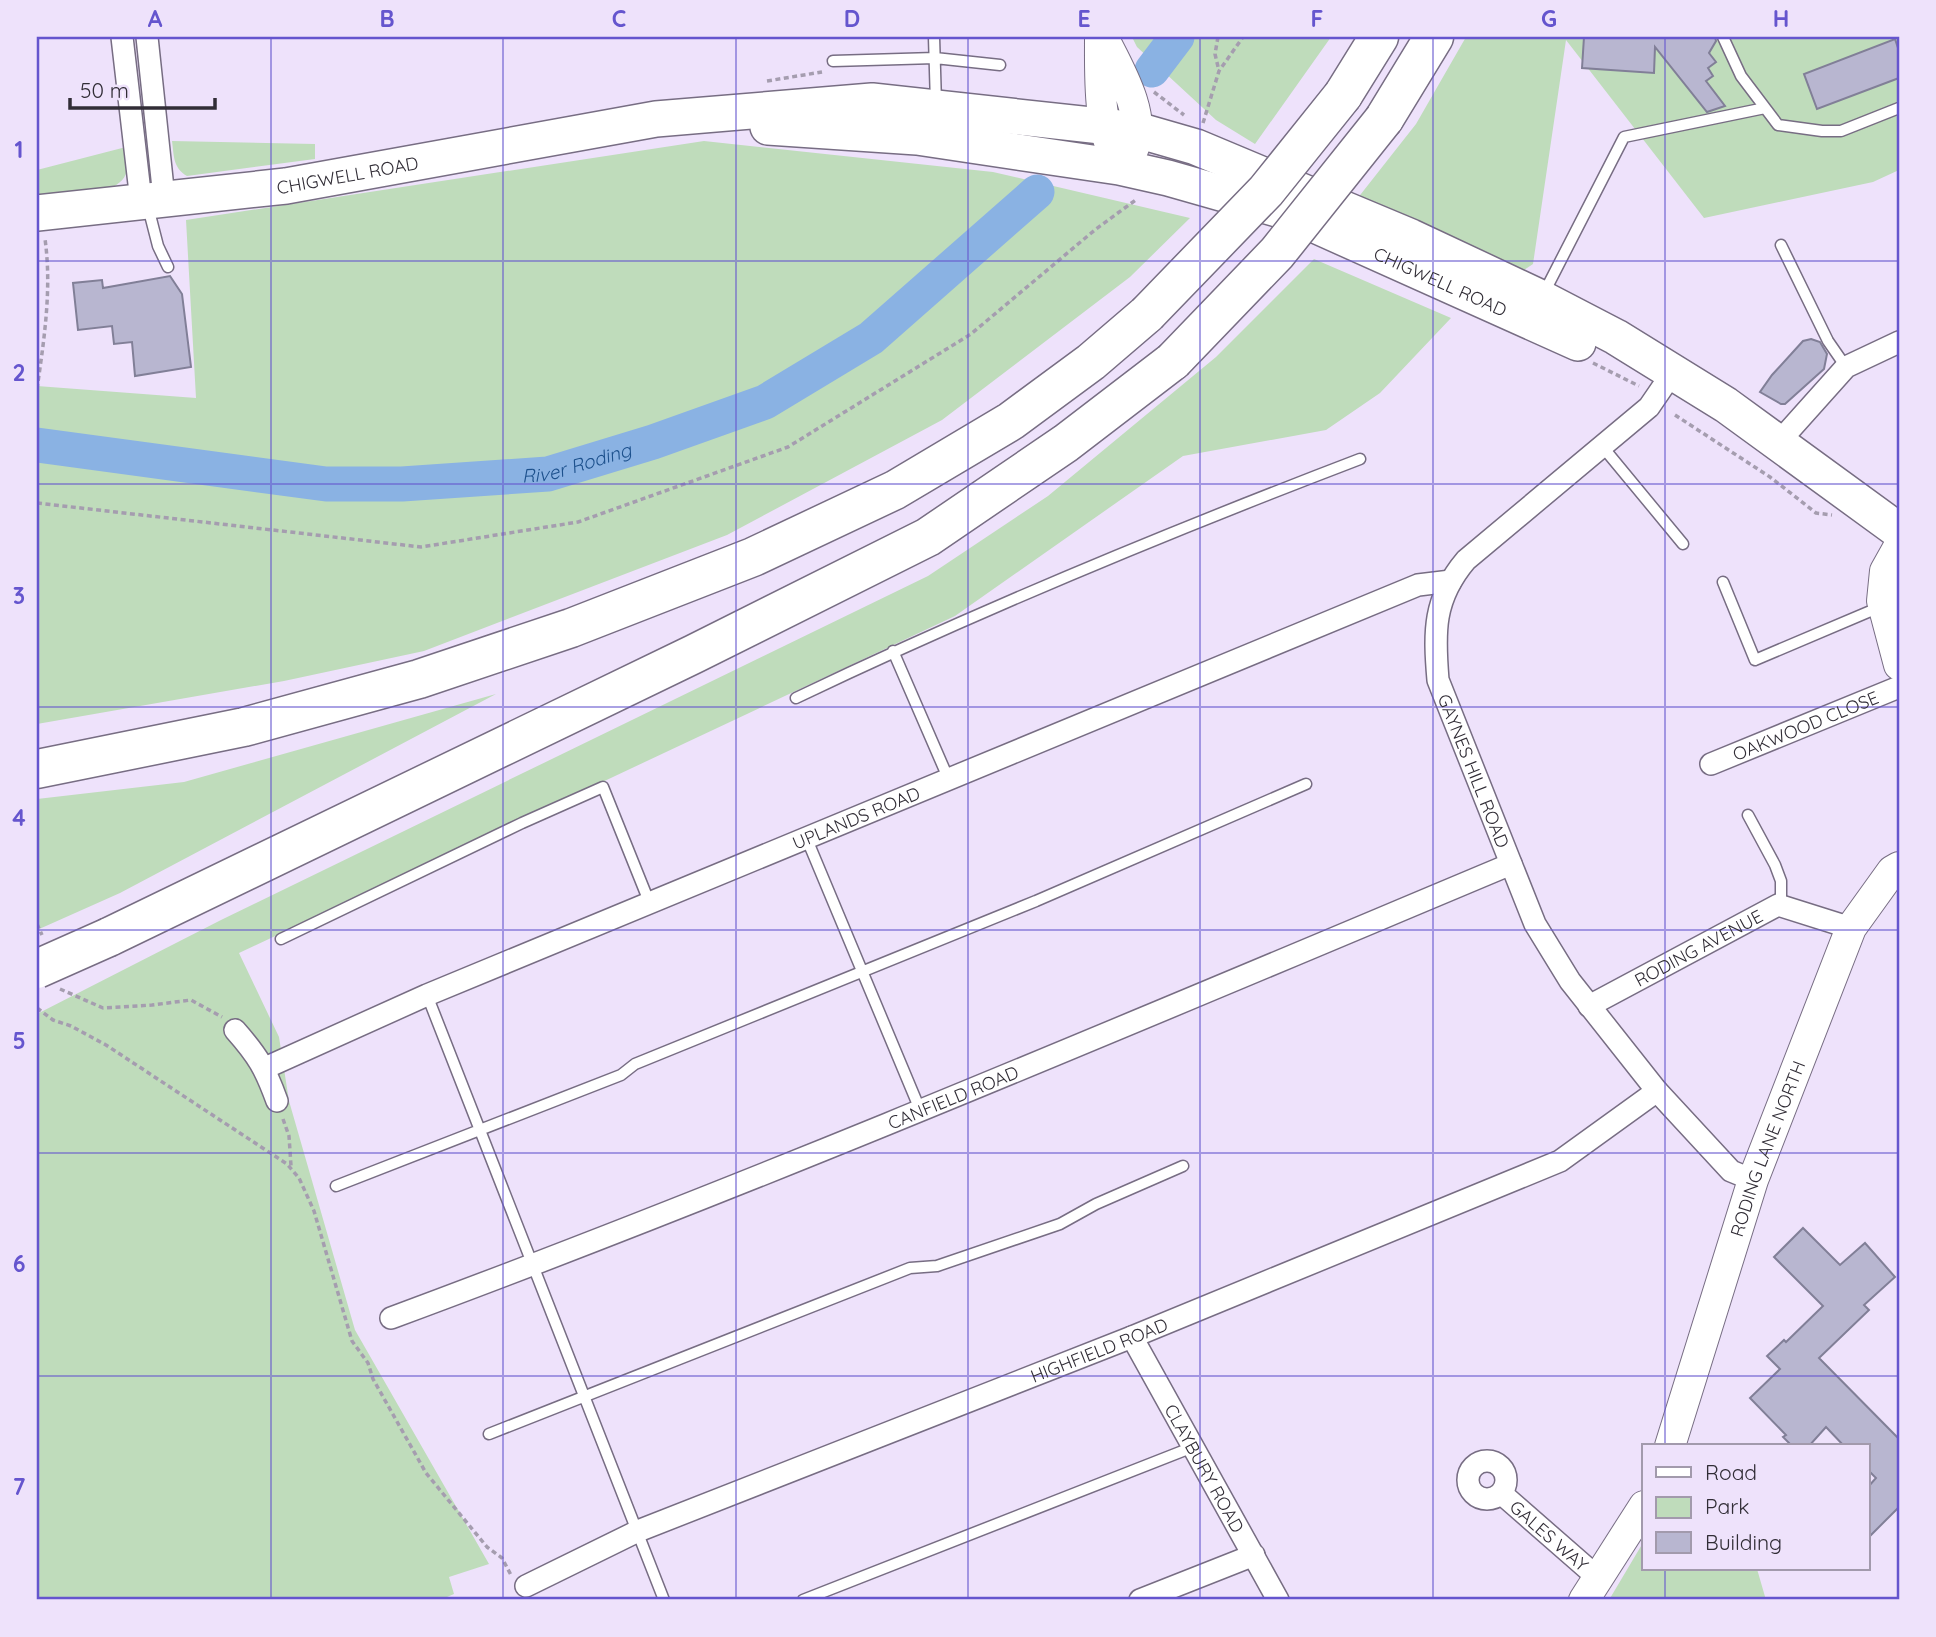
<svg xmlns="http://www.w3.org/2000/svg" width="1936" height="1637" viewBox="0 0 1936 1637" font-family="Quicksand,sans-serif">
	<rect width="100%" height="100%" fill="#eee2fb"/>
	<path fill="#bfdcbb" d="M1132 37H1331L1255 144 1216 120 1137 47Z
		M1466 37H1899V170L1873 182 1704 218 1566 40 1533 264 1518 274 1357 199 1416 124Z
		M172 141 315 144V159L187 176C173 168 174 156 172 141Z
		M704 141 993 172 1190 218 1130 277 942 420 727 535 424 651 284 681 37 724V386L196 398 186 220Z
		M126 147C127 167 132 177 111 188L37 195V170Z
		M1314 259 1451 318 1380 393 1326 430 1183 456 955 616 239 953 279 1037 289 1101 355 1330 489 1564 449 1577 454 1594 440 1600H37V1014L221 920 928 576 1048 496 1216 357Z
		M496 694 120 893 37 930V799L184 782Z
		M1644 1541V1569H1757L1766 1600H1609Z"/>
	<g fill="none" stroke-linecap="round" stroke-linejoin="round">
		<g stroke="#8ab2e3" stroke-width="35">
			<path d="M1152 70 1177 37"/>
			<path id="s1" d="M37 445 326 484H402L548 474 653 442 765 402 871 338 1037 192"/>
		</g>
	</g>
	<path fill="#b8b6d0" stroke="#817f97" stroke-width="2" d="M1584 37H1715L1716 41 1709 53 1716 62 1708 68 1713 76 1706 81 1725 106 1707 112 1655 47 1654 73 1582 68Z
		M1895 39 1899 51V78L1817 109 1804 74Z
		M170 276 182 294 191 367 135 376 132 342 114 344 112 326 78 330 73 283 102 280 103 288Z
		M1811 339 1820 342 1827 354 1824 369 1785 404H1781L1760 392 1772 375 1803 341Z
		M1803 1228 1840 1265 1865 1243 1895 1277 1864 1305 1869 1310 1819 1358 1899 1439V1507L1868 1538V1487L1876 1478 1868 1470V1446H1844L1826 1427 1809 1446H1792L1783 1437 1786 1435 1750 1398 1780 1369 1767 1356 1784 1340 1786 1342 1823 1306 1774 1257Z"/>
	<g fill="none" stroke-linecap="round" stroke-linejoin="round">
		<g stroke="#776d83" stroke-width="13">
			<path id="lane" d="M934 37 936 104
				M1723 37 1741 76 1778 125 1822 131H1841L1899 108
				M833 61 935 58 1000 65
				M148 207 158 246 168 267
				M1781 245 1828 341 1846 367
				M1544 293 1624 137 1765 108
				M1602 446 1683 544
				M1723 582 1755 660 1880 607
				M893 651 949 780
				M796 698C980 610 1169 532 1360 459
				M1748 815 1775 865 1781 881V906
				M806 837 921 1112
				M281 939 522 823 603 787 650 904
				M427 995 664 1600
				M336 1186 621 1075 635 1064 1036 901 1306 784
				M489 1434 910 1268 937 1266 1060 1224 1096 1204 1183 1166
				M803 1600 1193 1447"/>
		</g>
		<g stroke="#776d83" stroke-width="24">
			<g id="street">
				<path d="M122 37 141 201"/>
				<path d="M147 37 164 198"/>
				<path id="s2" d="M1673 372 1649 407 1466 560C1433 599 1434 632 1438 680L1535 924 1570 981 1657 1091 1731 1171 1753 1180"/>
				<path d="M1778 443 1846 367 1899 342"/>
				<path id="s3" d="M1711 764 1899 687"/>
				<path id="s4" d="M1589 1006 1778 905 1851 928"/>
				<path d="M235 1030C258 1056 265 1068 277 1101"/>
				<path id="s5" d="M265 1068 427 995 1418 585 1451 581"/>
				<path id="s6" d="M391 1318C769 1178 1139 1020 1511 864"/>
				<path id="s7" d="M1132 1337 1278 1600"/>
				<circle cx="1487" cy="1480" r="19"/>
				<path id="s8" d="M1502 1494 1597 1577"/>
				<path id="s9" d="M526 1586 638 1531 1132 1337 1560 1161 1657 1091"/>
				<path d="M1140 1600 1254 1555"/>
			</g>
		</g>
		<g stroke="#776d83" stroke-width="32">
			<g id="secondary">
				<path d="M1100 37C1100 82 1098 126 1119 167 1124 162 1131 156 1133 150 1148 116 1118 67 1103 37"/>
				<path d="M1899 546 1885 571 1882 601 1899 665"/>
				<path id="s10" d="M1670 1446 1753 1180 1851 928 1892 871 1899 867"/>
				<path d="M1584 1600 1644 1506"/>
			</g>
		</g>
		<g stroke="#776d83" stroke-width="38">
			<g id="primary">
				<path id="s11" d="M768 127 917 137 1119 167 1168 178 1284 211 1578 343"/>
				<path id="s12" d="M37 213 286 186 656 119 872 101 1137 130 1196 147 1411 237 1541 298 1616 337 1726 405 1899 531"/>
			</g>
		</g>
		<g stroke="#776d83" stroke-width="41">
			<path id="highway" d="M1343 95 1379 37
				M1384 119 1434 37
				M37 769 244 727 419 679 571 628 753 557 895 490 1011 421 1091 362 1147 314
				M109 937 694 654 928 537 1066 443 1173 361"/>
		</g>
		<path stroke="#a59daf" stroke-width="3.5" stroke-dasharray="5 3.5" stroke-linecap="butt" d="M1218 37 1215 54 1219 71
			M767 81 822 72
			M1154 92 1184 115
			M1203 123 1219 71 1243 37
			M1593 363 1639 386
			M37 389C44 340 52 289 45 239
			M1675 415 1770 477 1816 513 1832 515
			M37 503 421 547 578 522 788 447 971 334 1096 229 1137 199
			M37 924 42 935
			M60 989 103 1008 152 1005 191 1000 222 1017
			M37 1008 53 1020 71 1026 106 1045 287 1164 299 1178 314 1211 352 1341 368 1363 373 1379 426 1473 487 1547 502 1558 511 1575
			M283 1119 289 1136 291 1166"/>
		<use href="#lane" stroke="#fff" stroke-width="10"/>
		<use href="#street" stroke="#fff" stroke-width="21"/>
		<use href="#secondary" stroke="#fff" stroke-width="30"/>
		<use href="#primary" stroke="#fff" stroke-width="35"/>
		<use href="#highway" stroke="#fff" stroke-width="38"/>
		<g stroke="#776d83" stroke-width="41" stroke-linecap="butt">
			<path id="highway-bridge" d="M1147 314 1266 191 1343 95
				M1173 361 1277 253 1384 119
				M37 969 109 937"/>
		</g>
		<use href="#highway-bridge" stroke="#fff" stroke-width="38"/>
	</g>
	<path fill="none" stroke="#6555ce" stroke-width="2" stroke-opacity="0.55" d="M271 37V1600M503 37V1600M736 37V1600M968 37V1600M1200 37V1600M1433 37V1600M1665 37V1446M37 261H1899M37 484H1899M37 707H1899M37 930H1899M37 1153H1899M37 1376H1899M1665 1569V1600"/>
	<g text-anchor="middle" dominant-baseline="central" stroke-width="7" stroke-linejoin="round" paint-order="stroke">
		<g font-size="18" fill="#312d36" stroke="#eee2fb">
			<text stroke="none"><textPath href="#s12" startOffset="313">CHIGWELL ROAD</textPath></text>
			<text stroke="none"><textPath href="#s11" startOffset="696">CHIGWELL ROAD</textPath></text>
			<text stroke="none"><textPath href="#s3" startOffset="102">OAKWOOD CLOSE</textPath></text>
			<text stroke="none"><textPath href="#s2" startOffset="506">GAYNES HILL ROAD</textPath></text>
			<text stroke="none"><textPath href="#s5" startOffset="642">UPLANDS ROAD</textPath></text>
			<text stroke="none"><textPath href="#s4" startOffset="124">RODING AVENUE</textPath></text>
			<text stroke="none"><textPath href="#s6" startOffset="604">CANFIELD ROAD</textPath></text>
			<text stroke="none"><textPath href="#s10" startOffset="313">RODING LANE NORTH</textPath></text>
			<text stroke="none"><textPath href="#s9" startOffset="620">HIGHFIELD ROAD</textPath></text>
			<text stroke="none"><textPath href="#s7" startOffset="150">CLAYBURY ROAD</textPath></text>
			<text stroke="none"><textPath href="#s8" startOffset="63">GALES WAY</textPath></text>
		</g>
		<g font-size="19" font-style="italic" fill="#1d518d" stroke="#eee2fb">
			<text stroke="none"><textPath href="#s1" startOffset="544">River Roding</textPath></text>
		</g>
	</g>
	<rect width="1936" height="1637" fill="none" stroke="#eee2fb" stroke-width="77"/>
	<rect x="1642" y="1444" width="228" height="126" fill="#eee2fb" stroke="#a29aac" stroke-width="2"/>
	<rect x="1656" y="1467" width="35" height="10" fill="#ffffff" stroke="#a29aac" stroke-width="2"/>
	<text x="1705" y="1480" font-size="21" fill="#312d36">Road</text>
	<rect x="1656" y="1497" width="35" height="21" fill="#bfdcbb" stroke="#a29aac" stroke-width="2"/>
	<text x="1705" y="1514" font-size="21" fill="#312d36">Park</text>
	<rect x="1656" y="1532" width="35" height="21" fill="#b8b6d0" stroke="#a29aac" stroke-width="2"/>
	<text x="1705" y="1550" font-size="21" fill="#312d36">Building</text>
	<path d="M70 98v10h145v-10" fill="none" stroke="#312d36" stroke-width="3.5"/>
	<text x="80" y="98" font-size="21" fill="#312d36" stroke="#eee2fb" stroke-width="5" paint-order="stroke">50 m</text>
	<rect x="38" y="38" width="1860" height="1560" fill="none" stroke="#6555ce" stroke-width="2.5"/>
	<g font-size="23" text-anchor="middle" font-weight="bold" fill="#6555ce">
		<text x="155" y="27">A</text>
		<text x="387" y="27">B</text>
		<text x="619" y="27">C</text>
		<text x="852" y="27">D</text>
		<text x="1084" y="27">E</text>
		<text x="1317" y="27">F</text>
		<text x="1549" y="27">G</text>
		<text x="1781" y="27">H</text>
		<text x="19" y="158">1</text>
		<text x="19" y="381">2</text>
		<text x="19" y="604">3</text>
		<text x="19" y="826">4</text>
		<text x="19" y="1049">5</text>
		<text x="19" y="1272">6</text>
		<text x="19" y="1495">7</text>
	</g>
</svg>
